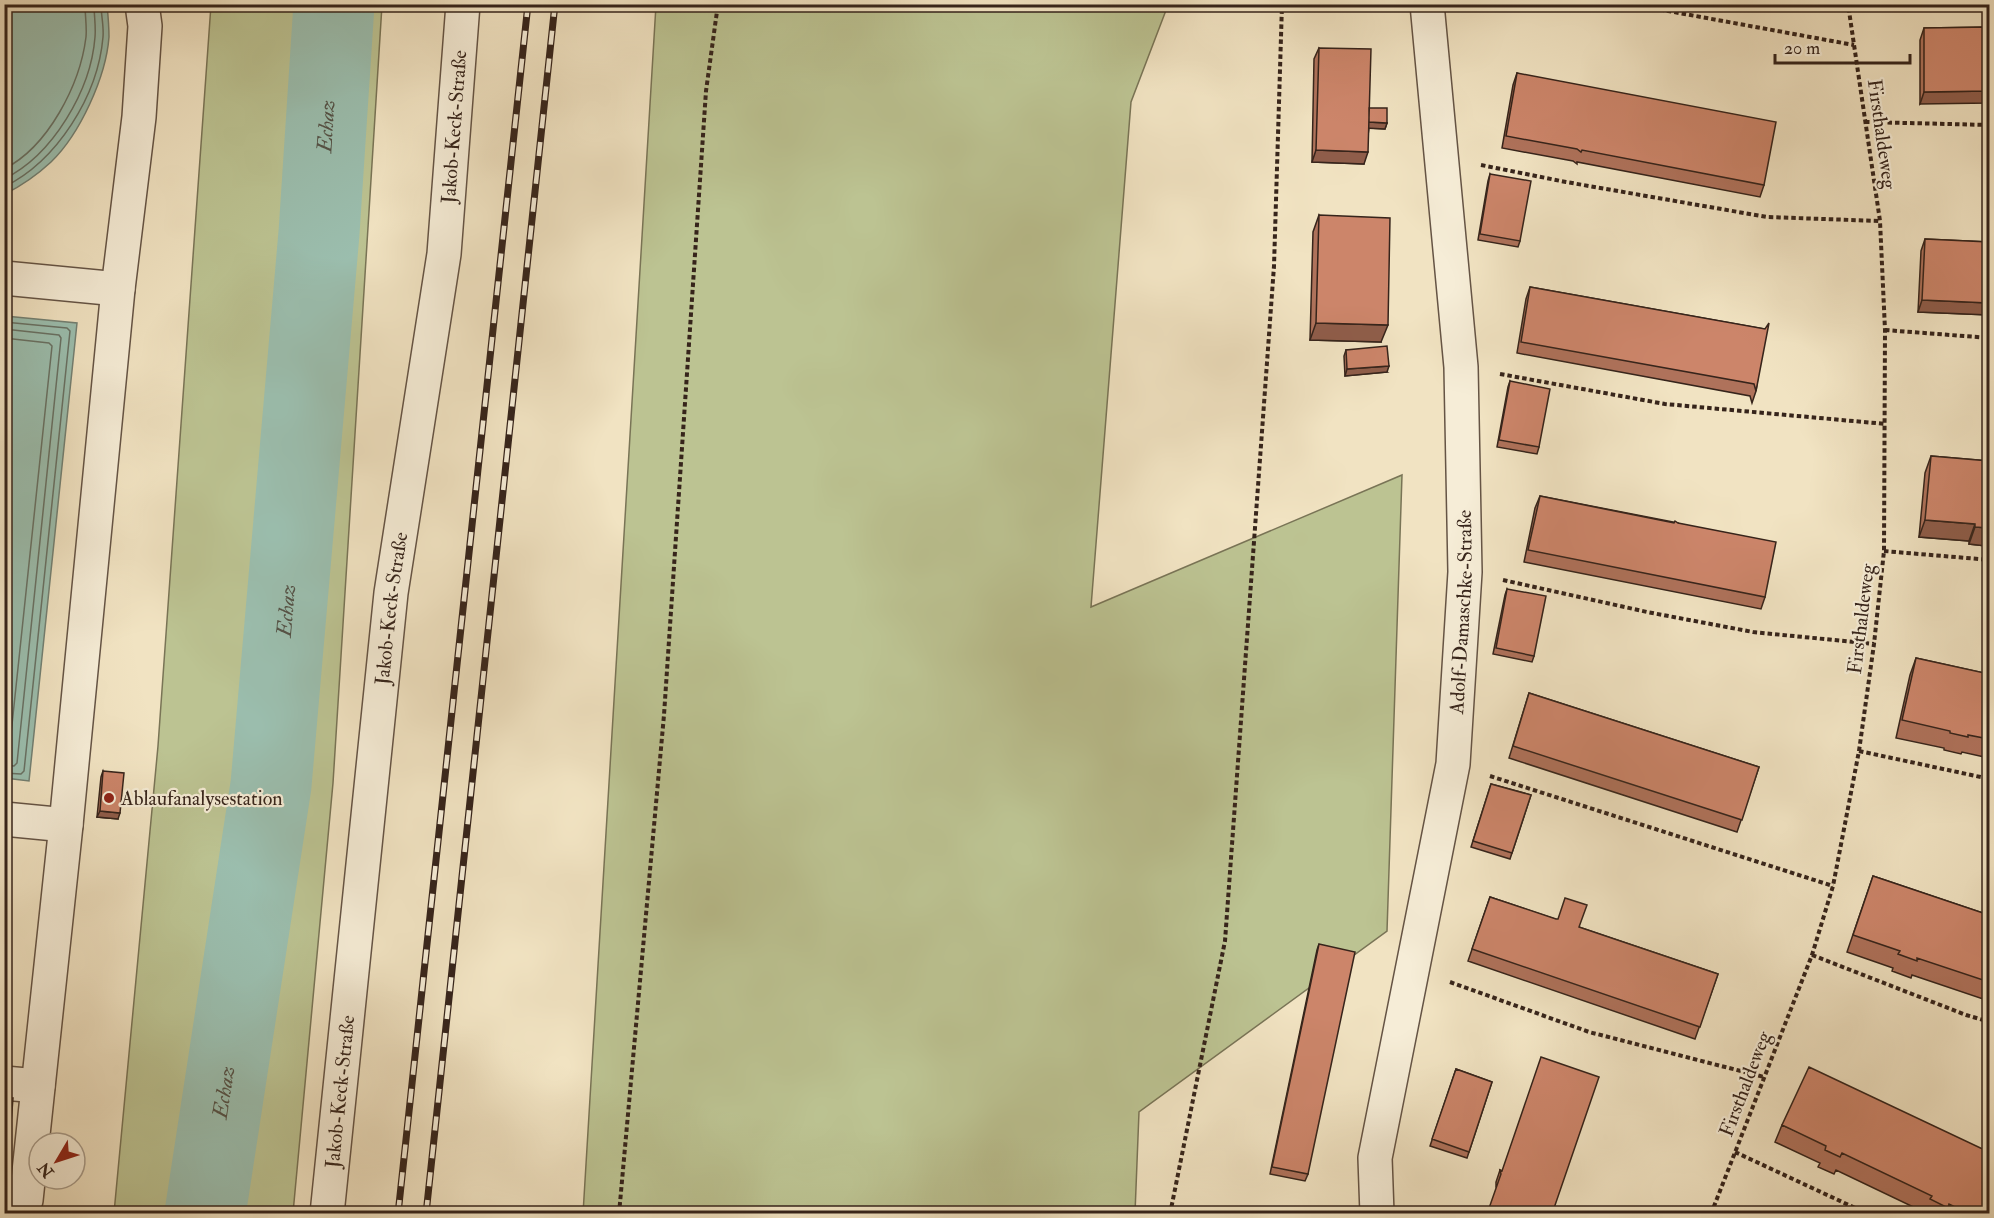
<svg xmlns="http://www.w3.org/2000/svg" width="1994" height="1218" viewBox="0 0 1994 1218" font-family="'IM FELL Double Pica',serif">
	<rect width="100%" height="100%" fill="#f1e3c2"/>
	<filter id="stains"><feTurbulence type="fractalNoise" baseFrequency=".00333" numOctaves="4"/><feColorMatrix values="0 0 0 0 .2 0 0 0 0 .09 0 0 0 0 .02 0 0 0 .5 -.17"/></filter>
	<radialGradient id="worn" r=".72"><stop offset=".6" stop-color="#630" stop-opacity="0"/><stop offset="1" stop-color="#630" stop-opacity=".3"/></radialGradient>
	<path fill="#bcc392" stroke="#797456" stroke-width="1.5" d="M211 5H382L333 783 293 1213H114L158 746Z
		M656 5H1168L1131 102 1091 607 1402 475 1387 931 1139 1112 1135 1213 583 1214Z"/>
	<path fill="#9bbeae" stroke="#738073" stroke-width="1.5" d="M5 4 107 5C108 15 109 27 109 37 106 77 80 134 51 162 37 175 21 186 5 194Z
		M5 316 77 323 29 781 5 778Z"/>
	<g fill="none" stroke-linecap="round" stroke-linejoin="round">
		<path stroke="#687164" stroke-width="1.5" d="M4 169C48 147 80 85 86 37 87 27 85 15 85 4
			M4 179C53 155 91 90 95 37 96 26 94 15 94 4
			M4 187C57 161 98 96 103 37 104 26 101 15 101 4
			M4 322 67 328 70 331 24 771 21 774 4 773
			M4 329 59 335 61 338 17 763 14 766 4 765
			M4 338 49 343 52 346 9 753 4 756"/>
		<path stroke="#9bbeae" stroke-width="81" id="s1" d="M205 1214 271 785 319 233 334 4"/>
		<g stroke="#655445" stroke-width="36">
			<g id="minor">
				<path d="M4 278 118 289"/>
				<path d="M4 819 66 825"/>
				<path d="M4 1083 38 1086"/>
				<path d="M20 1214 26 1200 66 825 118 289 139 117 145 26 142 4"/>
				<path id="s2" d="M327 1214 391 593 444 254 463 4"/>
				<path id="s3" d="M1377 1214 1375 1158 1453 764 1465 572 1461 367 1427 4"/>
			</g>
		</g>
		<path stroke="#36241b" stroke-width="4" stroke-dasharray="4.5 3" stroke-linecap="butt" d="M1630 4 1854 45
			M1865 122 1990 125
			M1481 165 1566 182 1767 217 1880 221
			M1885 330 1990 338
			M1500 374 1665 404 1886 424
			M1884 551 1990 560
			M1503 580 1647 612 1753 632 1874 644
			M1859 751 1990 779
			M1490 776 1833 886
			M1812 955 1966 1015 1990 1022
			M1450 982 1589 1032 1764 1077
			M1735 1152 1868 1214
			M619 1214 664 715 706 91 718 4
			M1170 1214 1225 941 1274 266 1282 4
			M1711 1214 1812 955 1833 886 1859 751 1874 644 1884 551 1885 330 1880 221 1848 4"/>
		<use href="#minor" stroke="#f6edd7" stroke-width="33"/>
		<g stroke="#36241b" stroke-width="7">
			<path id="rail" d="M398 1214 528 4
				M426 1214 555 4"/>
		</g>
		<use href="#rail" stroke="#f6edd7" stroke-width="4.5" stroke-dasharray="14" stroke-linecap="butt"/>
	</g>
	<path fill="#af725b" stroke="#36241b" stroke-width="1.5" d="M1989 27 1920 104V40L1924 28Z
		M1319 48 1369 108 1387 123 1385 129 1369 128 1364 164 1312 162 1314 59Z
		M1517 73 1764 185 1760 197 1577 162V164L1573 161 1502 148 1513 85Z
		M1490 174 1520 241 1518 247 1478 240 1488 181Z
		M1319 215 1381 342 1310 340 1313 232Z
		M1925 239 1989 242V315L1918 312 1921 251Z
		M1530 287 1765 329 1756 391 1752 403 1750 396 1517 353 1526 299Z
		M1346 350 1387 372 1345 376 1344 356Z
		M1510 381 1539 447 1537 454 1497 447 1508 387Z
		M1931 456 1989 461V543H1987L1986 546 1969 544V541L1919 537 1925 473Z
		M1540 496 1678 523 1765 597 1761 609 1524 562 1535 508Z
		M1507 589 1534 656 1532 662 1493 654 1505 595Z
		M1916 658 1989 674V758L1962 752 1961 754 1944 750V748L1896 738 1910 675Z
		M1529 693 1759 767 1737 832 1509 758Z
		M103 771 118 819 97 817 101 777Z
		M1491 784 1531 795 1510 859 1471 847Z
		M1873 876 1989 915V1001L1912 975 1911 978 1892 971 1893 968 1847 952Z
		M1490 897 1718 974 1695 1039 1468 961Z
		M1319 944 1308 1174 1305 1181 1270 1174 1317 950Z
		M1456 1069 1492 1082 1467 1158 1430 1146Z
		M1599 1077 1496 1186V1182L1500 1170 1502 1171Z
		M1782 1125 1989 1214H1925L1926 1213 1836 1170 1834 1174 1818 1167 1820 1163 1775 1142Z"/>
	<path fill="#8f5d4a" stroke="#36241b" stroke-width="1.5" d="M1989 91V103L1920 104 1924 92Z
		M1367 122 1387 123 1385 129 1365 128Z
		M1316 150 1368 152 1364 164 1312 162Z
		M1922 300 1989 303V315L1918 312Z
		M1316 323 1388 325 1381 342 1310 340Z
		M1389 366 1387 372 1345 376 1347 369Z
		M1925 520 1975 524 1969 541 1919 537Z
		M1975 527 1989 528V543H1987L1986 546 1969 544Z
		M100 811 120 813 118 819 97 817Z"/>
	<path fill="#cc856a" stroke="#36241b" stroke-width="1.5" d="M1989 27V91L1924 92V28Z
		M1319 48 1371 49 1368 152 1316 150Z
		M1517 73 1776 122 1764 185 1582 150 1581 152 1577 149 1506 136Z
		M1369 108H1387V123L1369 122Z
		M1490 174 1531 181 1520 241 1480 234Z
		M1319 215 1390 218 1388 325 1316 323Z
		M1925 239 1989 242V303L1922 300Z
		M1530 287 1765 329 1769 323 1756 391 1754 384 1521 342Z
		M1387 346 1389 366 1347 369 1346 350Z
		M1510 381 1550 389 1539 447 1499 440Z
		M1931 456 1989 461V528L1975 527V524L1925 520Z
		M1540 496 1674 523 1675 521 1678 523 1776 542 1765 597 1528 550Z
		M1507 589 1546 596 1534 656 1496 648Z
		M1916 658 1989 674V739L1968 735V737L1950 733V731L1902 720Z
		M1529 693 1759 767 1742 820 1513 746Z
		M103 771 124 773 120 813 100 811Z
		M1491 784 1531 795 1512 853 1473 841Z
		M1873 876 1989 915V982L1917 958V961L1898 954 1900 951 1853 935Z
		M1490 897 1556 919H1558L1565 898 1587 905 1579 927 1718 974 1700 1027 1472 949Z
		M1319 944 1355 952 1308 1174 1272 1167Z
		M1541 1057 1599 1077 1552 1214H1487L1501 1174 1500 1170 1502 1171Z
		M1809 1067 1989 1152V1214H1970L1949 1204 1948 1208 1930 1199 1932 1196 1842 1153 1840 1157 1825 1150 1826 1146 1782 1125Z
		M1456 1069 1492 1082 1469 1152 1432 1139Z
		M4 1098H13L5 1198H4Z"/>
	<circle fill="#8f2418" stroke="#f6edd7" stroke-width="2" cx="109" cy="798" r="6"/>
	<g text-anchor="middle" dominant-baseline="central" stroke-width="4.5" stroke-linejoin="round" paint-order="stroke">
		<g font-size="20" fill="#36241b" stroke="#f6edd7">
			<text stroke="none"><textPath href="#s2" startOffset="1095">Jakob-Keck-Straße</textPath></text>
			<text transform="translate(1882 134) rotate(82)">Firsthaldeweg</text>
			<text stroke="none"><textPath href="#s2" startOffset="609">Jakob-Keck-Straße</textPath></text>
			<text stroke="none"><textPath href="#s3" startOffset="610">Adolf-Damaschke-Straße</textPath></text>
			<text transform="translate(1861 619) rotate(-83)">Firsthaldeweg</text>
			<text transform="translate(1745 1084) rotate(-69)">Firsthaldeweg</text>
			<text stroke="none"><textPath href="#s2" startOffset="123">Jakob-Keck-Straße</textPath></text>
		</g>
		<g font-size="20" fill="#36241b" stroke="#f6edd7" text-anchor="start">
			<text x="121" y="798">Ablaufanalysestation</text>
		</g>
		<g font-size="21" font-style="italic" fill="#545247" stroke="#f6edd7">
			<text stroke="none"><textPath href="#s1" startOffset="1095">Echaz</textPath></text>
			<text stroke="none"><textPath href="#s1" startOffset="609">Echaz</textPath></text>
			<text stroke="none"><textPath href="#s1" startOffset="123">Echaz</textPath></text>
		</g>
	</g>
	<rect width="1994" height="1218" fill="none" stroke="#f1e3c2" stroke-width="24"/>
	<rect x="6" y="6" width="1982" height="1206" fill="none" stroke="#36241b" stroke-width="3"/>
	<rect x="12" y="12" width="1970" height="1194" fill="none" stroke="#36241b" stroke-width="1.5"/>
	<g transform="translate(57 1161) rotate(231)"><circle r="28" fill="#f6edd7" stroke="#a99d8c" stroke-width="1.5"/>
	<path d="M0-4.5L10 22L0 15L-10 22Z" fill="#8f2418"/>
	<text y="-9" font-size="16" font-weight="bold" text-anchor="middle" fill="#36241b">N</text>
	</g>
	<path d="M1775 54v9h135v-9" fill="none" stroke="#36241b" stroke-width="3"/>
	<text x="1784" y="54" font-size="18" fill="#36241b" stroke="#f6edd7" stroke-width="4.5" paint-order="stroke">20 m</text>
	<rect width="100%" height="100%" filter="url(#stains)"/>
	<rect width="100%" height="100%" fill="url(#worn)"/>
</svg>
